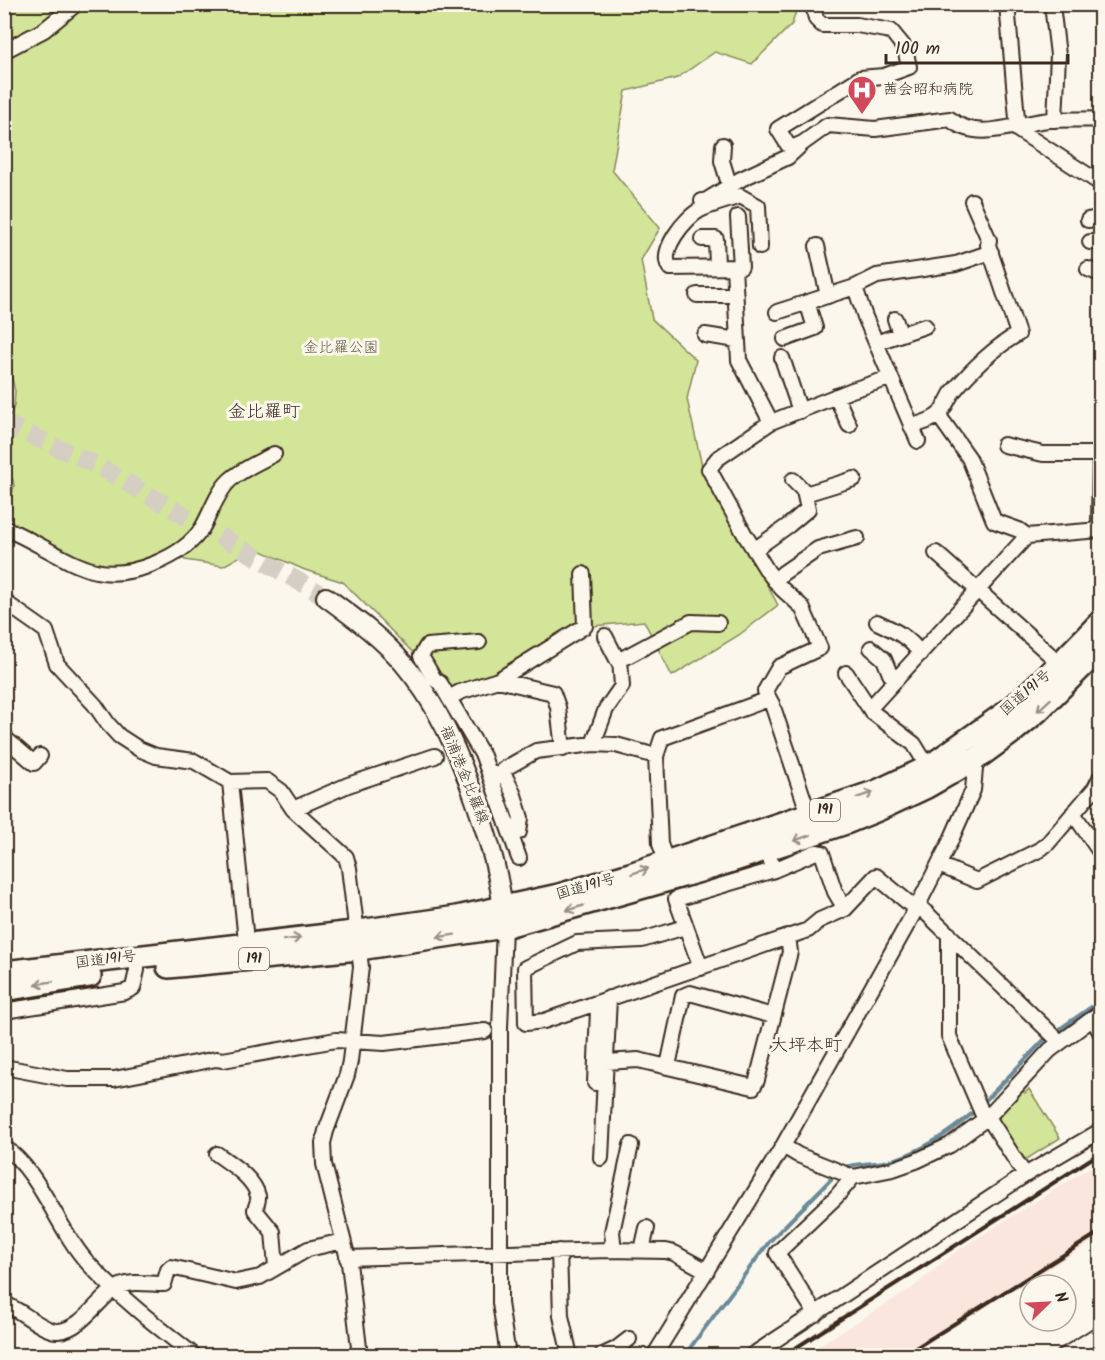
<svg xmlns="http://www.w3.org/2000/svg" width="1105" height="1360" viewBox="0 0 1105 1360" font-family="Kalam,'Klee One',sans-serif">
	<rect width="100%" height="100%" fill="#fbf7ec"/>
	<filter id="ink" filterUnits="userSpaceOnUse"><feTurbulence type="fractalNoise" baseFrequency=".0167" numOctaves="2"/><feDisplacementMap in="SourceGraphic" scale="12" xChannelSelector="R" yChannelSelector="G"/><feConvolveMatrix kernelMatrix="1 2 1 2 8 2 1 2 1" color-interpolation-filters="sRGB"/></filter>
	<g filter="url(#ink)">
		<path fill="#fbe6de" d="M1100 1161V1237L907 1355H803L912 1288 958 1250Z"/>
		<path fill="#d3e599" stroke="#87885c" stroke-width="1.5" d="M5 5H798L792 24 752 64 715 52 677 78 626 91 612 170 660 228 641 260 652 319 696 360 687 399 702 466 778 605 739 635 672 676 644 621 593 626 493 676 448 688 343 582 305 570 255 548 223 566 185 560 171 550C155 557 139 564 122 566 91 571 65 549 39 537 28 531 16 527 5 522L14 486 13 480 8 470 5 469V454L11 445 8 421 14 406 15 391 11 375 4 358Z
			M1029 1089 1060 1138 1027 1159 1021 1157 999 1123V1114L1023 1091 1025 1093Z"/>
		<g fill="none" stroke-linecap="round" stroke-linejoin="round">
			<path stroke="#6a8a98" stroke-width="4" d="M981 1105 1044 1040 1100 1001
				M843 1168C856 1162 874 1165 889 1161 922 1152 951 1132 976 1110
				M684 1356 769 1242 835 1175"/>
			<path stroke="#d5cec3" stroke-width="18" stroke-dasharray="18 9" stroke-linecap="butt" d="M4 423 98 466 326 597"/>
			<g stroke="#3b2a1e" stroke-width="18">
				<path id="minor" d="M813 4 816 19 822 25H857L891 31 905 48 909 67 884 76 860 78 778 129 788 145 794 147 803 143 828 125 875 129 950 119C977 143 1017 123 1049 120 1066 119 1083 120 1100 119
					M1007 4 1018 130 1100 183
					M1053 13 1058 55 1055 120
					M4 51 44 30 76 4
					M723 145 722 161 730 187
					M702 201 707 200 741 179 788 157 803 143
					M738 217 741 267 670 268C658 251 685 218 700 210 710 205 729 200 740 196L758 206 760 247
					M1088 220 1100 218
					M702 239H716L717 266
					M1090 242 1100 243
					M817 246 828 296
					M734 267 739 360 771 422
					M1088 269 1100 274
					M855 287 865 317 918 441
					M697 295H736
					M777 312 855 287 877 276 956 264 991 252
					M895 319 900 334
					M705 335 737 340
					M785 339 815 328 807 302
					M877 345 884 340 925 326
					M782 358 800 411
					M836 396 849 425
					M939 416 969 458 994 521 1019 530 1027 536 1100 530
					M911 426C920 424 930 421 937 416 943 412 948 399 952 393 971 370 992 349 1018 334L988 245 989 240 972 201
					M1004 445 1043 454H1100
					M1100 453 1099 525 1100 530
					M805 494 854 479
					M4 528C33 539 68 565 96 571 130 579 184 557 202 528 211 513 217 492 230 480 242 469 260 462 274 454
					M754 550 789 525 808 509 804 491 793 480
					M936 553 1066 669
					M775 581 783 573 818 549 857 538
					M4 600 9 605 46 631 57 664 95 705 108 724 119 736 139 749 156 756 194 761 230 782 267 781 281 791 293 809 348 785 435 756
					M877 622C894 630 911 638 920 654
					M605 636 619 663
					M479 642 427 646 421 656 434 679 440 683 483 756 519 858
					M871 648 884 659 890 674 896 680
					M846 673 872 712 914 744 928 767
					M498 680 553 693 558 707 563 749
					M449 698 460 692 498 680 585 626 583 574
					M871 707 1027 536
					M4 734 6 739 34 763 40 756
					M593 744 606 709 622 686 620 660 691 622 718 623
					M492 774H500L506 778 514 795 521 818 519 832
					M499 774 504 769 536 751 593 744 616 745 656 756
					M230 782 247 951
					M293 809 346 857 349 868 361 967 350 1061 347 1075 326 1131 323 1143 324 1164 349 1263 360 1356
					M1073 813 1100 852
					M809 815 772 704 765 691 779 667 820 648 802 607 782 589 768 572 745 535 709 469 717 459 771 422 852 390 890 378
					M767 850 774 870 816 852 822 853 835 892 845 909
					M667 863 660 844 656 756 662 738 769 699
					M939 865 977 881 1039 850 1048 843 1095 788 1100 778
					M918 905 1060 1042
					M504 927 500 1028V1303L508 1356
					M685 927 642 940 577 943 525 968 526 1023 544 1021 808 930 820 920 845 909 876 876 916 909
					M949 934V1036L982 1113 988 1117 1025 1175
					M701 968 676 899 774 870
					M4 1011 125 992 133 988 137 970V957
					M1093 1018 1100 1032
					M606 1062 638 1060 753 1087 757 1080 790 952 788 936
					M668 1066 683 996 690 993 773 1016
					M4 1067 67 1079H114L216 1059 223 1060 336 1040 384 1043 485 1031
					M595 1083 598 1010
					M783 1146 798 1155 853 1177 893 1169 916 1161 950 1145 988 1117 1050 1050 1100 1013
					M4 1147C40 1171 58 1230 87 1262 119 1297 158 1327 195 1356
					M217 1154C231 1164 254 1178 258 1196 259 1200 256 1206 255 1210L273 1232 276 1267
					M601 1158 609 998
					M609 1250 613 1241 612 1232 631 1145
					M642 1250 647 1228
					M559 1251 561 1316 570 1356
					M347 1258 609 1250 666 1251 674 1253 707 1271
					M4 1304C21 1309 43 1332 58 1331 82 1330 100 1296 118 1287 133 1280 148 1284 164 1284L168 1270 171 1267 236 1282 260 1277 308 1249 343 1241
					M816 1314 777 1253 836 1197 853 1177
					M601 1356 616 1349 629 1339
					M654 1356 783 1146 916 909 950 842 973 790 976 759 974 756
					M751 1356 1025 1175 1100 1131
					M1064 1356 1100 1333"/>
			</g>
			<g stroke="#3b2a1e" stroke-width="22">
				<path id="major" d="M326 597C353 617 381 637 403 663 437 703 458 751 475 800 489 840 501 879 504 921"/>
			</g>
			<g stroke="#3b2a1e" stroke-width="26">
				<path id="highway" d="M168 967 359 949 504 927 711 868 846 823 878 810 927 787 976 759 1013 732 1037 712 1100 649
					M4 972 345 933 457 917 559 895 630 874 877 791 928 767 1013 707 1059 664 1100 622
					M4 990 90 976"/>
			</g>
			<use href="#minor" stroke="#fbf7ec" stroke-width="14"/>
			<use href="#major" stroke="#fbf7ec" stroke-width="18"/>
			<use href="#highway" stroke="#fbf7ec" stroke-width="21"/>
			<path stroke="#3b2a1e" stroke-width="4" d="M783 1356 1100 1153
				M903 1356 1100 1232"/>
		</g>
		<defs><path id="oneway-shaft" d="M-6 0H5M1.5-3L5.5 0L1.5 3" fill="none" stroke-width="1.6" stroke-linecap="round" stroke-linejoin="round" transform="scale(1.5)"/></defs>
		<g stroke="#9b9085">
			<use href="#oneway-shaft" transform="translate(1044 705) rotate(138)"/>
			<use href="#oneway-shaft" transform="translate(865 795) rotate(-19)"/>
			<use href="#oneway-shaft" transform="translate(802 838) rotate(161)"/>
			<use href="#oneway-shaft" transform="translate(640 871) rotate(-18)"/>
			<use href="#oneway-shaft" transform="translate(575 908) rotate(164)"/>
			<use href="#oneway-shaft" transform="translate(446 936) rotate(171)"/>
			<use href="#oneway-shaft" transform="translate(292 939) rotate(-7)"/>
			<use href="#oneway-shaft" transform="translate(44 983) rotate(170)"/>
		</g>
	</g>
	<defs>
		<g id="hospital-pin" transform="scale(1.5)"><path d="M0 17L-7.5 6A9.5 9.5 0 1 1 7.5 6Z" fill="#d1495b" stroke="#fbf7ec"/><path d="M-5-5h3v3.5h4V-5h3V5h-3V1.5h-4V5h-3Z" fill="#fff"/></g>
	</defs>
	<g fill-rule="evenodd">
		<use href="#hospital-pin" x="862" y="90"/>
	</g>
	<g text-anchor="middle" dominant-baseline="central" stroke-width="6" stroke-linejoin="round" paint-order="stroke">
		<g fill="#fbf7ec" stroke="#75685c" stroke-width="1.5">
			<rect x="810" y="799" width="30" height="22" rx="4.5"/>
			<rect x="239" y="948" width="30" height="22" rx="4.5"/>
		</g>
		<g font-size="14" font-weight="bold" fill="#3b2a1e">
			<text x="825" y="810">191</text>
			<text x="254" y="959">191</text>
		</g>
		<g font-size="15" fill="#3b2a1e" stroke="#fbf7ec" text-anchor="start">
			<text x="883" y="90">茜会昭和病院</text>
		</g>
		<g font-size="15" fill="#61593d" stroke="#fbf7ec">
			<text x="341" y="348">金比羅公園</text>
		</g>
		<g font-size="15" fill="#3b2a1e" stroke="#fbf7ec">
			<text transform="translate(1026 693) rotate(-41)">国道191号</text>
			<text transform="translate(464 775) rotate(68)">福浦港金比羅線</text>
			<text transform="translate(586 887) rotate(-16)">国道191号</text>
			<text transform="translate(106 960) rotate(-7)">国道191号</text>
		</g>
		<g font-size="18" fill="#3b2a1e" stroke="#fbf7ec">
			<text x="264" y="412">金比羅町</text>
			<text x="806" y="1046">大坪本町</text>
		</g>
	</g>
	<rect width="1105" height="1360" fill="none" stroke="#fbf7ec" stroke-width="24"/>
	<rect x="12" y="12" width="1081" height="1336" fill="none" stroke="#3b2a1e" stroke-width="2" filter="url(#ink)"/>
	<g transform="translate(1048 1303) rotate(66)"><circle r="28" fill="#fbf7ec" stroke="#aea59a" stroke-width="1.5"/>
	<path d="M0-4.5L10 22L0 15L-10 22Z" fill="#d1495b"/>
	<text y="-9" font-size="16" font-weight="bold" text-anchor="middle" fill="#3b2a1e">N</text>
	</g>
	<path d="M886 54v9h182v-9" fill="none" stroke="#3b2a1e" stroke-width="3"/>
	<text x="895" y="54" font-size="18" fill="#3b2a1e" stroke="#fbf7ec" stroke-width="4.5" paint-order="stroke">100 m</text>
</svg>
